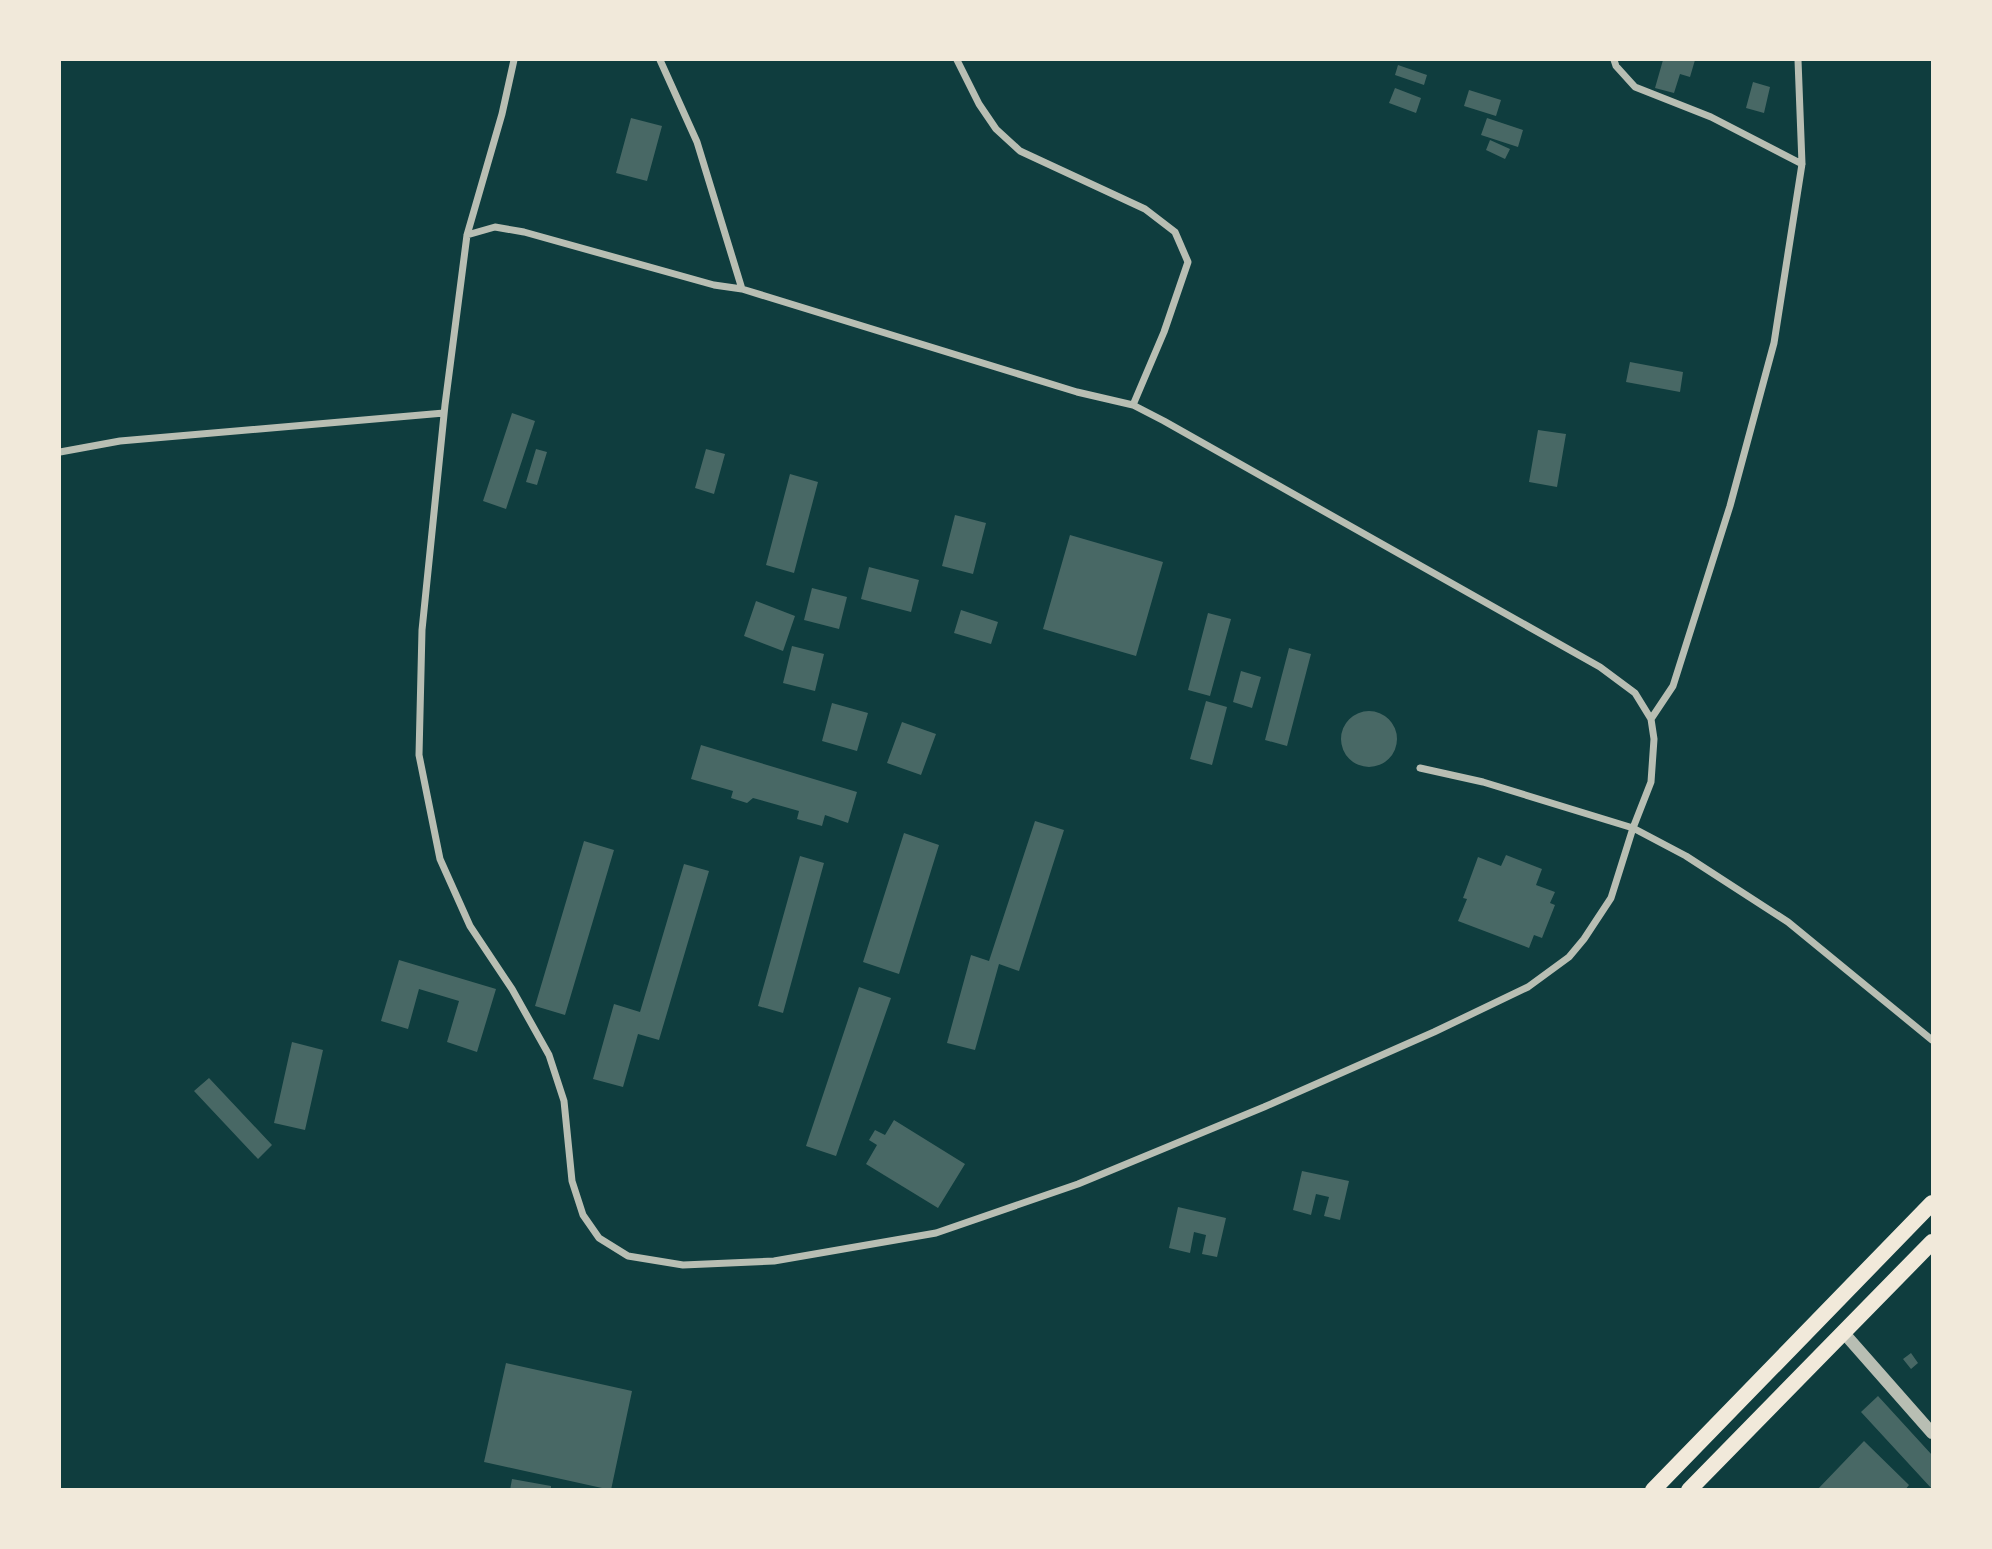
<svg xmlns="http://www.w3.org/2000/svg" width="1992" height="1549" viewBox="0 0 1992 1549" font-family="'PT Sans',sans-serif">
	<rect width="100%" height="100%" fill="#0f3d3e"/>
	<path fill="#486865" d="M1663 60H1695L1690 77 1680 74 1674 93 1655 88Z
		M1398 65 1427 75 1424 85 1395 75Z
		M1753 82 1770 87 1764 113 1746 108Z
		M1395 88 1421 98 1416 113 1389 103Z
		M1469 90 1501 100 1496 116 1464 106Z
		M631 118 662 126 647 181 616 173Z
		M1487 118 1523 130 1518 147 1481 135Z
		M1490 140 1510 149 1505 159 1486 150Z
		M1630 362 1683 372 1680 392 1626 382Z
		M512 413 535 421 506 509 483 501Z
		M1538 430 1566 434 1557 487 1529 482Z
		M536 449 547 452 537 485 526 482Z
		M706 449 725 454 714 494 695 488Z
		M790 474 818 482 794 573 766 565Z
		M955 515 986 523 973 574 942 566Z
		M1070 535 1163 562 1136 656 1043 629Z
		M869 567 919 580 911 612 861 599Z
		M812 588 847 597 839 629 804 620Z
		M756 601 795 616 783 651 744 636Z
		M961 610 998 622 991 644 954 633Z
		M1208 613 1231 619 1210 696 1188 690Z
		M792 646 824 654 815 691 783 683Z
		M1289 648 1311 654 1287 746 1265 740Z
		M1241 671 1261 677 1252 708 1233 702Z
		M1206 701 1227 707 1212 765 1190 759Z
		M832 703 868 713 857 751 822 741Z
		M1341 739a28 28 0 1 1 56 0a28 28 0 1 1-56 0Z
		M902 722 936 734 921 775 887 763Z
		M701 745 857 792 848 823 825 815 822 826 797 819 799 811 753 798 747 803 731 798 733 791 691 779Z
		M1035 821 1064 830 1019 971 999 964 975 1050 947 1043 971 955 989 961Z
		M904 833 939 845 899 974 863 962Z
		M584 841 614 850 565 1015 535 1006Z
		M1506 855 1542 869 1536 885 1555 892 1550 903 1555 905 1542 938 1534 935 1529 948 1458 921 1467 899 1463 898 1478 857 1501 866Z
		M800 856 824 863 783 1013 758 1006Z
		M684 864 709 871 659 1040 638 1034 623 1087 593 1079 614 1004 640 1012Z
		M399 960 496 989 477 1052 447 1042 459 1001 419 989 408 1029 381 1021Z
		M859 987 891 998 836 1156 806 1146Z
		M292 1042 323 1050 305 1130 274 1123Z
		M209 1078 272 1145 258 1159 194 1091Z
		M894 1120 965 1164 938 1208 866 1164 877 1145 869 1140 875 1130 885 1135Z
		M1302 1171 1349 1181 1340 1220 1324 1216 1329 1197 1316 1194 1311 1215 1293 1210Z
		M1178 1207 1226 1218 1217 1257 1202 1254 1206 1235 1194 1232 1190 1253 1169 1248Z
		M1911 1353 1918 1363 1911 1369 1903 1359Z
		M506 1363 632 1391 611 1490 484 1462Z
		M1878 1396 1932 1455V1489L1861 1412Z
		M1864 1441 1909 1485 1905 1490H1817Z
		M512 1479 551 1486V1490H510Z"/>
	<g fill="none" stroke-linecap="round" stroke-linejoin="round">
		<path stroke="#b8beb3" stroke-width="7" d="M660 60 697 142 742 289
			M957 60 979 104 996 129 1020 151 1145 209 1175 232 1188 262 1164 332 1133 405
			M1614 60 1616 66 1635 87 1711 117 1802 164
			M467 235 495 227 524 232 714 285 742 289 1077 392 1133 405 1164 421 1600 667 1635 693 1651 719 1654 739 1651 782 1633 828 1611 898 1584 939 1569 957 1528 987 1434 1032 1264 1107 1078 1184 936 1233 774 1261 683 1265 628 1256 599 1238 583 1215 572 1181 564 1101 549 1055 512 989 470 926 440 859 419 755 422 630 445 405 467 235 502 114 514 60
			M60 452 120 441 444 413
			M1651 719 1673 686 1730 506 1774 343 1802 164 1798 60
			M1420 768 1483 782 1633 828 1686 856 1788 922 1932 1040"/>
		<path stroke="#b8beb3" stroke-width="12" d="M1843 1332 1932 1433"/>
		<path stroke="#f1e9da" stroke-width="16" d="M1653 1490 1932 1203
			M1689 1490 1932 1242"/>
	</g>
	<rect width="1992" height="1549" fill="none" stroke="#f1e9da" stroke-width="122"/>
</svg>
